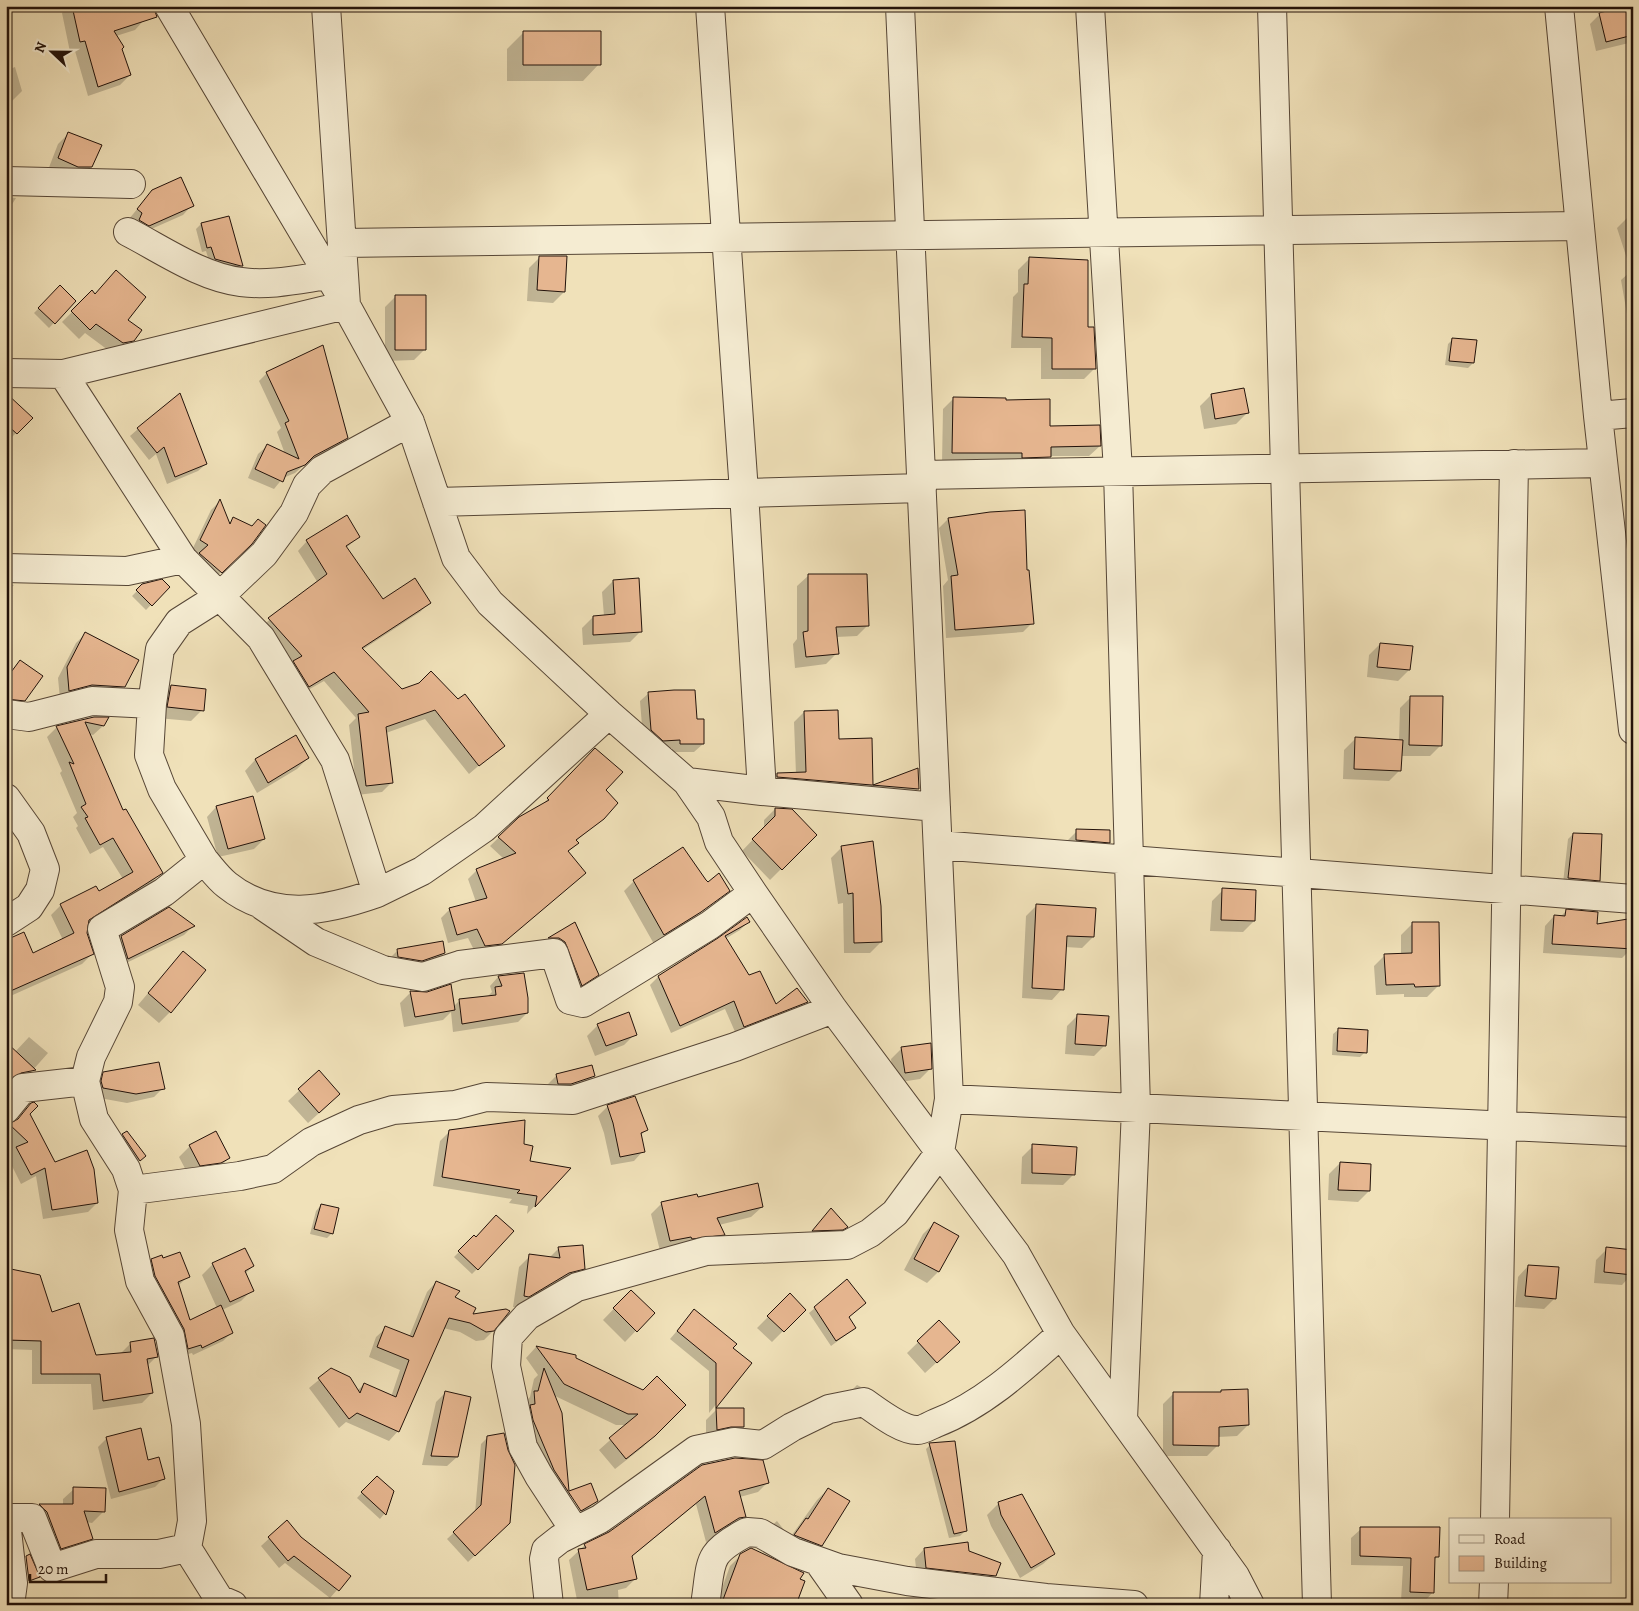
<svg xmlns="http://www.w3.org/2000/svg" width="1639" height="1611" viewBox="0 0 1639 1611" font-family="Alegreya,serif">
	<rect width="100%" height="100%" fill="#f0e1b9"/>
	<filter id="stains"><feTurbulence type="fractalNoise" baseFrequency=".004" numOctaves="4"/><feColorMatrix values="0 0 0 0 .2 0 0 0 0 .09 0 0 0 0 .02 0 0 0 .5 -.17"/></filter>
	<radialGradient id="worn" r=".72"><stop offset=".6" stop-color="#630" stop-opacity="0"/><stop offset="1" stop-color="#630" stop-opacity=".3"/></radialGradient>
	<path fill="#0003" d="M68 6H106L144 20 135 30 116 36 130 75 120 85 88 96 75 51 70 52 62 13Z
		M1605 6H1633V42L1596 51 1590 24 1600 14 1606 13Z
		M524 32 599 64 583 81H507V49Z
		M6 57 10 69 15 67 22 91 11 102 6 103Z
		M1633 126V141L1630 129Z
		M69 133 91 167 80 178 48 170 58 144Z
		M152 191 192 205 183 215 140 234 129 219Z
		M1633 195V216L1627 201Z
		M6 197 16 198 6 214Z
		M1633 217V336L1631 337 1621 280 1631 271 1617 228 1627 218Z
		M201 224 242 265 237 270 210 264 206 251 202 252 196 229Z
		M540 257 564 292 553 303 527 301 529 268Z
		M1029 259 1088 288 1087 329 1095 368 1084 379H1041V348H1011L1013 297 1018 292V270Z
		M60 287 75 301 49 328 34 313Z
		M92 292 126 320 133 340 122 350 112 353 85 333 79 339 62 322Z
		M396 296 425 349 414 360 385 361V307Z
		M1453 339 1473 363 1468 368 1445 365 1448 344Z
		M267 373 347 437 338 446 304 465 295 473 283 478 274 489 248 478 258 454 267 446 285 454 277 432 281 428 259 381Z
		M6 394 31 418 6 443Z
		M1211 395 1247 413 1236 424 1204 429 1200 406Z
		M954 398 1005 402 1049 427 1100 446 1089 456H1050L1039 467 942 463 943 409Z
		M138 429 206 464 198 471 167 484 156 454 149 460 130 436Z
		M220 501 228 524 234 519 251 543 212 581 191 563 200 554 192 550 211 510Z
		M948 519 1026 572 1032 623 1023 632 946 638 943 586 948 580 939 528Z
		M359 537 346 548 382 601 429 603 420 612 362 650 401 690 503 745 469 774 425 719 386 733 392 782 382 792 357 795 349 725 356 718 324 681 299 695 259 628 318 583 298 551 307 541Z
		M808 576 868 625 857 636 836 637 837 653 826 664 795 668 793 644 797 639V586Z
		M613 581 641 631 630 642 583 645 582 628 593 617 604 616 602 592Z
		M6 584 14 585 6 592Z
		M143 585 168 587 146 610 132 596Z
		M85 634 124 686 114 696 60 699 58 678 76 643Z
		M1380 644 1409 670 1398 681 1367 677 1369 655Z
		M20 661 24 700 13 711 6 710V664L12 670Z
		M171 686 202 710 191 721 157 718 160 697Z
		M649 693 696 721 703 744 694 752H672V748L655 749 643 738 640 701Z
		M1411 697 1441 745 1430 756H1401L1400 770 1389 781 1343 779 1344 750 1355 739 1399 741 1400 708Z
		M804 712 838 740 871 739 872 787 917 770 918 789 909 798 767 784 777 774H796L794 722Z
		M94 718 103 726 93 735 89 734 122 812 162 872 152 882 87 924 86 933 92 954 82 964 6 998V943L33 955 63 940 51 915 61 905 98 893 123 879 103 847 90 854 76 828 78 826 73 817 77 813 60 773 62 771 47 737 56 728Z
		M295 737 308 758 297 769 257 793 245 771 255 760Z
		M587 758 604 790 603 818 576 841 577 843 567 853 575 882 492 952 476 954 468 938 448 943 441 918 450 909 476 902 468 879 477 870 504 859 490 846 519 818 541 806Z
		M252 797 264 839 254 849 218 857 207 817 216 807Z
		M775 809 815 835 770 880 742 851 764 828V820Z
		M1077 831 1109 842 1098 853 1066 842Z
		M1573 834 1599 880 1594 885 1563 883 1568 839Z
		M842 847 881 942 870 953H844L843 903 838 904 831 858Z
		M683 848 708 883 729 890 690 921 654 944 624 891 634 881Z
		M1223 890 1254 921 1243 932 1210 931 1212 901Z
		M1037 905 1093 937 1082 948 1065 947 1062 989 1052 1000 1022 998 1026 916Z
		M169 909 193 926 184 935 118 967 112 946 121 937Z
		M1566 911 1596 925 1631 949 1622 958 1543 953 1545 926 1554 916 1560 917Z
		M748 922 740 930 725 939 749 977 775 1006 806 1002 798 1010 736 1034 725 1009 671 1033 650 985 658 977Z
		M574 924 597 975 573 993 542 946 549 939Z
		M1412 924 1438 986 1427 997H1404V994L1376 995 1374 966 1385 955 1401 954V935Z
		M398 950 444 953 433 964 387 961Z
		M183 952 170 1012 159 1023 138 1005Z
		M523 974 527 1013 518 1022 453 1032 451 1012 443 1020 404 1027 400 1003 411 992 453 1007 460 1000 487 997 492 992 490 986 498 977Z
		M1078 1015 1105 1045 1094 1056 1065 1054 1067 1026Z
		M598 1025 635 1034 624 1045 595 1056 587 1036Z
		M1339 1029 1365 1052 1360 1057 1332 1055 1333 1034Z
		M29 1037 48 1053 24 1080 6 1084V1044L15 1052Z
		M902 1048 931 1068 920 1079 894 1083 891 1059Z
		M319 1072 328 1105 308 1123 288 1101Z
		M104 1074 163 1088 154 1097 127 1103 94 1097 95 1083Z
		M557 1075 593 1076 582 1087 546 1086Z
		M634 1098 646 1130 640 1136 643 1151 634 1161 611 1165 604 1133 598 1116 607 1107Z
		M32 1104 29 1114 54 1163 97 1203 88 1212 43 1219 36 1176 21 1184 6 1154V1125L14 1123Z
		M450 1131 523 1146 529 1162 569 1169 527 1214 528 1206 509 1203 512 1199 433 1186 440 1141Z
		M123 1135 144 1156 134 1165 118 1140Z
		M190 1146 229 1158 218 1169 189 1176 179 1157Z
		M1033 1146 1074 1174 1063 1185 1021 1184 1022 1157Z
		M1340 1163 1369 1191 1358 1202 1328 1200 1329 1174Z
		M697 1198 762 1207 751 1217 719 1225 723 1234 713 1244 660 1251 651 1214 662 1203Z
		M321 1205 332 1233 327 1238 310 1234 316 1211Z
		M831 1210 847 1226 836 1237 803 1241Z
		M934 1223 938 1272 927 1283 904 1270 923 1234Z
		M474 1237 476 1239 477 1269 472 1274 454 1257Z
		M559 1248 583 1268 572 1279 517 1307H513L519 1267 530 1256 549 1258Z
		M1607 1249 1632 1274 1622 1285 1594 1283 1596 1260Z
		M152 1260H162L188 1276 178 1286 189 1322 217 1308 202 1275 213 1264 253 1266 245 1274 252 1290 241 1301 222 1310 232 1332 223 1341 193 1355 192 1353 180 1356 143 1269Z
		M1528 1266 1555 1298 1544 1309 1515 1307 1518 1277Z
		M6 1270 95 1357 121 1353 131 1343 157 1356 147 1366 152 1393 142 1403 93 1410 91 1384H32V1350L6 1349Z
		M847 1281 848 1318 855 1328 831 1346 809 1313Z
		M436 1282 471 1316 494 1330 484 1340 476 1341 460 1332 443 1328 398 1431 389 1441 346 1422 339 1428 309 1388 331 1370 357 1391 364 1384 391 1397 400 1370 369 1357 376 1337 386 1328 409 1337 427 1292Z
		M631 1291 653 1313 625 1342 603 1320Z
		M790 1295 804 1310 772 1342 757 1328Z
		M694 1311 750 1363 709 1413V1371L670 1339Z
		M939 1322 947 1353 925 1373 907 1353Z
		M536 1347 575 1356 574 1359 643 1391 684 1405 643 1447 615 1469 599 1450 627 1425H616L553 1395 561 1413 568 1493 590 1484 597 1501 583 1513 572 1496H569L581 1514 570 1520 544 1480 525 1402 530 1397 534 1379 538 1375 526 1358Z
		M857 1385 861 1387 856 1391 850 1392Z
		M1221 1391 1248 1425 1237 1436 1218 1437V1445L1207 1456H1163V1404L1174 1393H1219Z
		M445 1393 457 1457 447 1466 422 1465 436 1402Z
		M717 1409 743 1427 732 1438 706 1440V1420Z
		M488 1437 502 1530 468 1562 447 1539 475 1513 481 1444Z
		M107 1438 147 1461 164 1478 155 1487 111 1499 98 1447Z
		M931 1444 965 1531 960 1536 949 1538 926 1449Z
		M703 1466 768 1482 758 1492 740 1497 745 1516 735 1526 706 1542 696 1504 631 1557 636 1578 626 1588 618 1590 619 1605H578L569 1560 585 1545 610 1533Z
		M377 1477 392 1492 384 1514 380 1519 357 1498Z
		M74 1489 103 1512 92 1523 86 1522 92 1538 81 1549 50 1559 29 1516 40 1506 63 1505V1499Z
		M828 1489 821 1545 810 1556 784 1546 817 1500Z
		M998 1504 1054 1554 1043 1564 1020 1578 991 1526 987 1515Z
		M777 1521 784 1530 779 1534 769 1528Z
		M287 1522 300 1538 349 1576 330 1598 285 1563 279 1568 261 1546Z
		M1361 1529 1438 1556 1434 1560 1433 1592 1424 1602 1401 1601 1403 1566 1351 1565V1538Z
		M924 1549 968 1552 995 1576 986 1585 917 1577 915 1559Z
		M741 1555 798 1579 796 1600 803 1605H716L730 1566Z"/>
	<path fill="#e6b690" stroke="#22120a" d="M72 6H153L157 17 114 31 124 47 122 49 131 75 98 87 85 41 80 42Z
		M1626 6H1633V35L1606 42 1599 13Z
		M523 31H601V65H523Z
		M68 132 102 145 92 167H78L58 158Z
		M181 177 194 206 149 226 139 220 142 213 137 209 152 190Z
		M229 216 243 266H241L215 259 211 247 207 248 201 223Z
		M539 256H567L565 292 537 290Z
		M1029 257 1088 260V327H1094L1096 369H1052V338L1022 337 1024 284H1028Z
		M116 270 146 297 128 320 142 330 134 341 123 343 96 324 90 330 71 311 92 290 95 294Z
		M60 285 76 301 55 324 38 308Z
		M395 295H426V350H395Z
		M1452 338 1477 340 1474 363 1449 361Z
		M323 345 348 438 314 456 305 465 287 472 283 482 255 469 267 444 299 459 285 423 289 421 266 372Z
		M1244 388 1249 413 1215 419 1211 394Z
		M6 393 33 418 17 434 6 424Z
		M180 393 207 464 175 477 164 447 157 453 137 428Z
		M953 397 1006 398V400L1050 399V426L1100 425 1101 446 1051 447V457L1022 458V453H952Z
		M220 499 230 524 233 517 252 526 258 519 266 525 252 544 222 573 199 553 208 545 200 540Z
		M1025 510 1027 570H1029L1034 624 955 630 951 576 958 575 948 518 990 512Z
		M347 515 360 537 346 546 383 599 415 578 431 603 362 648 402 689 419 683 431 671 458 699 465 694 505 746 479 766 435 710 386 727 393 783 366 786 358 714 369 712 334 672 309 687 293 661 302 656 268 618 327 574 306 540Z
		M808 574H867L869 626 836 627 839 654 806 657 803 632 808 631Z
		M639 578 642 632 593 635V616L615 614 613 580Z
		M162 579 170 587 152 606 136 590 142 584Z
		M85 632 139 660 125 687 92 685 69 691 67 667Z
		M1380 643 1413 646 1410 670 1377 667Z
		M20 660 43 676 25 701 6 699V679Z
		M171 685 206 689 204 711 167 707Z
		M674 690H695L697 719H704V744H680V740L663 741 651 730 648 692Z
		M1410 696H1443L1442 746 1409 745Z
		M838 710 839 739 872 738 873 785 918 768 919 789 777 777V773L806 772 804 711Z
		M94 717H109L104 726 85 722 123 810 126 809 163 873 89 920 87 933 94 954 6 993V940L24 932 33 953 74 933 60 904 96 886 99 891 133 872 113 838 100 845 85 818 88 817 81 807 86 804 69 762 74 764 56 726Z
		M296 735 309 758 268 783 255 759Z
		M1355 737 1403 740 1401 771 1354 769Z
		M595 748 623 772 606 790 618 803 604 819 576 840 579 843 568 851 586 873 502 944 485 946 477 929 457 935 449 908 487 898 476 869 516 853 498 837 519 817 549 800 547 798Z
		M253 796 265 839 228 849 216 806Z
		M775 808 792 809 817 835 782 870 752 839 775 816Z
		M1076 829 1110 830V843L1076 840Z
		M1573 833 1602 834 1600 881 1568 878Z
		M873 841 881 906 882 942 854 943 853 893 848 894 841 846Z
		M683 847 706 880 708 882 719 873 730 891 701 912 664 935 633 880Z
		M1222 888 1256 890 1255 921 1221 920Z
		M1036 904 1096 908 1094 937 1067 936 1064 990 1032 988Z
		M169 907 195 926 128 959 121 936Z
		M1566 909 1598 912 1597 924 1628 919 1633 949 1552 944 1554 915 1565 916Z
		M747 917 750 922 725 936 749 975 760 971 776 1004 797 988 808 1002 744 1027 734 1001 680 1026 658 976 718 938Z
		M575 922 599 975 582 986 565 942 559 938H548Z
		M1412 922H1439L1440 986 1415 987 1414 984 1386 985 1384 954 1412 953Z
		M443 941 445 953 422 961 398 957 397 949Z
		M183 951 206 970 171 1013 148 993Z
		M524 973 528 998V1013L462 1024 459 999 496 995 495 987 502 986 498 976Z
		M451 984 455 1010 415 1017 410 991 427 992Z
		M629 1012 637 1035 606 1046 597 1024Z
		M1077 1014 1109 1016 1106 1046 1075 1044Z
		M1338 1028 1368 1030 1367 1053 1337 1051Z
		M6 1042 36 1070 21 1073 6 1084Z
		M931 1043 932 1069 905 1073 901 1047Z
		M159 1062 165 1089 136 1094 103 1088 101 1081 103 1072Z
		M592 1065 595 1076 571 1084H558L556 1074Z
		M319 1070 340 1094 319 1113 298 1089Z
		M635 1096 648 1130 641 1133 645 1152 620 1157 613 1123 607 1105Z
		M34 1102 38 1106 30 1114 55 1162 87 1150 94 1169 98 1203 52 1210 45 1168 31 1175 16 1147 28 1142 9 1124 18 1119 31 1103Z
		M525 1120 524 1144 533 1146 530 1161 571 1168 535 1207 537 1196 517 1193 520 1190 442 1177 449 1130Z
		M127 1131 146 1156 140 1161 122 1134Z
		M216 1131 230 1158 221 1163 200 1166 189 1145Z
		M1032 1144 1077 1147 1075 1175 1032 1173Z
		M1340 1162 1371 1164 1370 1191 1338 1190Z
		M758 1183 763 1207 717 1218 725 1235 692 1239 691 1237 670 1241 661 1202 697 1194 698 1197Z
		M321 1204 339 1208 333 1234 314 1229Z
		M831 1208 848 1227 843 1230 812 1231Z
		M496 1215 514 1231 478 1270 458 1251 474 1235 476 1237Z
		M934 1222 959 1236 939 1272 914 1259Z
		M583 1245 585 1269 569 1273 529 1297 524 1296 529 1254 560 1258 558 1247Z
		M1606 1247 1633 1250V1275L1604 1272Z
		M245 1248 254 1266 245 1271 254 1291 230 1302 212 1263Z
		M180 1252 190 1277 178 1282 190 1320 221 1305 233 1333 202 1348 201 1345 188 1349 184 1329 155 1276 151 1259 162 1255 163 1258Z
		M1528 1265 1559 1267 1556 1299 1525 1296Z
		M6 1268 40 1275 52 1312 79 1303 96 1355 131 1352 130 1342 154 1338 158 1357 147 1359 153 1393 103 1401 100 1374H41V1341L6 1340Z
		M847 1279 866 1303 849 1317 856 1328 836 1341 814 1307Z
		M436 1281 460 1291 455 1297 476 1308 473 1314 506 1309 510 1311 494 1331 486 1332 470 1323 449 1318 399 1432 357 1413 349 1419 318 1378 331 1368 350 1377 360 1393 364 1383 396 1397 409 1360 377 1347 385 1326 413 1337Z
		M631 1290 655 1313 637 1332 613 1308Z
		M790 1293 806 1310 784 1332 767 1316Z
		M694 1309 737 1344 733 1348 752 1363 716 1408V1363L677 1331Z
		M939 1320 960 1342 937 1363 917 1341Z
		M536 1346 576 1355V1358L643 1390 657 1376 686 1405 655 1436 626 1459 609 1438 638 1414H628L564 1384Z
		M544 1368 562 1413 569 1491 591 1483 598 1501 581 1511 554 1470 533 1420 530 1405 535 1404 534 1391H538Z
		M1248 1389 1249 1425 1219 1427V1446L1173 1445V1392H1221V1390Z
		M445 1391 471 1397 458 1457 431 1456Z
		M716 1408H744V1427H731L717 1430Z
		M141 1428 148 1460 159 1457 165 1479 119 1492 106 1437Z
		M504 1433 508 1450 515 1465 510 1523 475 1556 453 1532 481 1505 487 1436Z
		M955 1441 967 1531 954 1534 929 1443Z
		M735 1458 763 1460 769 1483 739 1491 746 1517 739 1518 715 1533 705 1496 632 1556 637 1579 587 1590 578 1549 586 1548 584 1544 609 1532 702 1465Z
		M377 1476 394 1491 386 1515 361 1492Z
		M73 1487 106 1488 105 1512 84 1511 93 1539 61 1549 47 1512 39 1504H73Z
		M828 1488 850 1501 822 1546 794 1535 806 1518 808 1519Z
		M1022 1494 1055 1554 1031 1568 1001 1515 998 1502Z
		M287 1520 301 1537 351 1576 339 1591 294 1556 288 1561 268 1537Z
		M1360 1527H1440L1439 1557H1435L1434 1593 1410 1592 1411 1558 1360 1556Z
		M968 1542 969 1551 1001 1563 996 1576 926 1568 924 1548Z
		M751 1548 804 1573 800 1579 805 1581 796 1605H721L740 1554Z
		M30 1554 40 1577 29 1581 26 1556Z"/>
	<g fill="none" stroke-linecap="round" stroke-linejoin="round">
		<g stroke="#564636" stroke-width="30">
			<path id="minor" d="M169 6 337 289 410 422 456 558 490 603 609 714 687 782 711 817 719 842 753 893 833 1009 1016 1254 1061 1334 1235 1576 1250 1605
				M1090 6 1118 471 1136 1108 1123 1420
				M1272 6 1317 1605
				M1559 6 1598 416 1633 730
				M6 181 131 184
				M128 232C163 250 201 277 241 282 270 286 300 279 329 275
				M342 243 1580 226
				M6 373 63 374 346 305 326 6
				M63 374 183 559 261 638 335 760 377 893 422 871 484 828 609 714
				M1598 416 1633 413
				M921 475 1603 463
				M437 502 922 488
				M6 568 127 571 183 559
				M6 714 29 717 92 701 152 704
				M687 782 762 791 744 492 710 6
				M762 791 936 807
				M6 798 31 833 45 869 40 890 29 907 6 922
				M938 845 1633 899
				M204 860C211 868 218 878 227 885 273 922 326 911 377 893
				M263 906 316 942 383 970 423 977 460 965 554 953 570 1000 583 1003 710 925 753 893
				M949 1099 1633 1132
				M6 1109 23 1088 85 1081
				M133 1190 240 1176 273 1169 311 1142 359 1120 393 1110 455 1105 486 1097 573 1100 735 1047 833 1009
				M6 1518H32L52 1568 96 1554H159L187 1548 192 1521 186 1424 170 1336 140 1281 129 1230 133 1190 126 1169 94 1119 85 1081 91 1057 118 1002 120 987 102 929 164 892 204 860 162 789 149 755 152 704 160 649 179 622 220 596 264 554 294 513 307 485 322 470 410 422
				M1495 1520 1514 464
				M6 1522 13 1583 10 1605
				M575 1531 539 1476 523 1447 506 1366 508 1337 527 1316 577 1287 706 1251 847 1245 870 1233 895 1213 940 1152 949 1099 900 6
				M187 1548 219 1599 233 1605
				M818 1561 849 1605
				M549 1605 544 1559 546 1550 560 1539 600 1519 696 1450 734 1442 763 1445 792 1427 829 1409 864 1402C877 1411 902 1431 918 1430 923 1430 931 1425 936 1423 983 1405 1023 1368 1061 1334
				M705 1605C712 1561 705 1554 747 1532L760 1533 793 1552 838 1568 907 1581 1046 1598 1134 1605
				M1214 1605 1217 1550
				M1493 1605 1494 1582"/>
		</g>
		<use href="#minor" stroke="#f5ecd2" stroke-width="28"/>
	</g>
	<rect width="1639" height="1611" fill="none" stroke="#f0e1b9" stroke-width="25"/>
	<rect x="8" y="8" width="1624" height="1596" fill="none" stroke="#22120a" stroke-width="2.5"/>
	<rect x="12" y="12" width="1614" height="1586" fill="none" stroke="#22120a"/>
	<rect x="1449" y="1518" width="162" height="65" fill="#f5ecd2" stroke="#a19582"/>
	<rect x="1459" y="1535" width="25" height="8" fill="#f5ecd2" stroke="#a19582"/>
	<text x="1494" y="1544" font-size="15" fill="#22120a">Road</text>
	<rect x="1459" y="1556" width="25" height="15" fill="#e6b690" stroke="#a19582"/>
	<text x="1494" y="1568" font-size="15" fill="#22120a">Building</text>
	<g transform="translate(52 52) rotate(292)" stroke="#f5ecd2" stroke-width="4" paint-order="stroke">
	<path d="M0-4L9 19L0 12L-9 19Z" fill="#22120a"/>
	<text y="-8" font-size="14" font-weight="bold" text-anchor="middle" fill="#22120a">N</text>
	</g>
	<path d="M30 1574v8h76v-8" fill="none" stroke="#22120a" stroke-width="2.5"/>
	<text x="38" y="1574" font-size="15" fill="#22120a" stroke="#f5ecd2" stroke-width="4" paint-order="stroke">20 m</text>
	<rect width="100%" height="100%" filter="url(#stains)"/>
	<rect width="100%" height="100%" fill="url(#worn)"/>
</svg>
